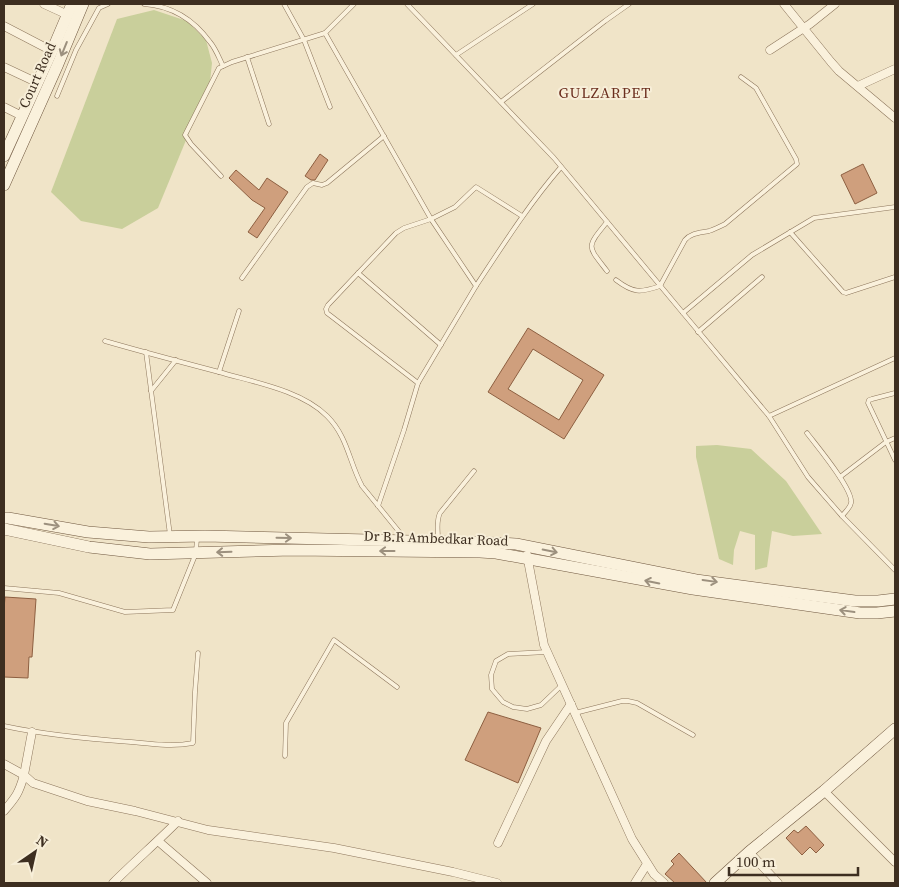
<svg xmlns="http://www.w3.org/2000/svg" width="899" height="887" font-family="'Source Serif 4',serif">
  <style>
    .green { fill: #c9cf9b }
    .building { fill: #cf9f7d; stroke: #8d5f41; fill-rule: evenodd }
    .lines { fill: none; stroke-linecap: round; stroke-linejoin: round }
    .lane-casing { stroke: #8d765c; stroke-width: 5 }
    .street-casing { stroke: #8d765c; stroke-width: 9 }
    .secondary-casing { stroke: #6f573f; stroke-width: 12 }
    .lane { stroke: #faf1dc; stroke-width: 4 }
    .street { stroke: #faf1dc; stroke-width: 8 }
    .secondary { stroke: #faf1dc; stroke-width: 11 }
    .oneway { stroke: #9c907e }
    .labels { text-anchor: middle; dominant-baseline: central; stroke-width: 4; stroke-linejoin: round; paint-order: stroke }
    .street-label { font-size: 14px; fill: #3d2e20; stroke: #f7eed8 }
    .neighbourhood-label { font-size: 15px; letter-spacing: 1px; fill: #6b2e1e; stroke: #f7eed8 }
  </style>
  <rect width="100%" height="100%" fill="#f0e4c8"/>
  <g class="green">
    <polygon points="154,10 187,21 206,40 212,63 210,82 158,208 122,229 81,221 51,192 117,19"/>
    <polygon points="717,445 751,449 786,481 822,534 793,536 772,531 767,567 755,570 755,535 740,531 734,550 733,565 719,559 696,457 696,446"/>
  </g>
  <g class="building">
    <polygon points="320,154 328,160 315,180 311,180 305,176"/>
    <polygon points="863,164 877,193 855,204 841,175"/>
    <polygon points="236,170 259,190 267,178 288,192 257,238 248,232 265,208 252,200 229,178"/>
    <path d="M528,328L604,375L564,439L488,392ZM533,349L583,380L559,420L508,389Z"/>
    <polygon points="5,597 36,599 32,657 29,657 28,678 4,677 4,609"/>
    <polygon points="488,712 541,728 518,783 465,760"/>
    <polygon points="806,826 824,845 816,853 810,847 802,855 786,838 794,830 798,833"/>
    <polygon points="679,853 707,883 675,883 665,874 674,864 671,861"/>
  </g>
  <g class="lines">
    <g class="lane-casing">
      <g id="lane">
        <path d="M144,4C172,6 194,20 210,42C216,49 219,58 223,66"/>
        <polyline points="284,4 304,40 330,107"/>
        <polyline points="354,4 325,33 431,219 476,286 418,383 404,430 378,506"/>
        <polyline points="407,4 554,158 683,313"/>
        <polyline points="456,55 533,4"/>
        <polyline points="247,57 269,124"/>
        <polyline points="57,96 76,50 99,8 108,4"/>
        <polyline points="501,102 605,21 629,4"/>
        <polyline points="221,176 191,144 185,135 219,68 232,62 325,33"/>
        <path d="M607,222C586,248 587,245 607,271"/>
        <polyline points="790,232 843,292 846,293 895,277"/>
        <polyline points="358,273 441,345"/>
        <polyline points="242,278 307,187 313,183 322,185 327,183 384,136"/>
        <path d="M616,280C633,293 640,293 660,286L685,240C691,233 700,233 709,231C715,229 719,227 725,224L797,164L796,159L756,88L741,77"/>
        <path d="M476,286C503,245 529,204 561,167"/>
        <polyline points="698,332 762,277"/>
        <path d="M105,341C143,352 181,362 219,372C253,382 301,390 327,416C348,437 349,462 362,486L405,539"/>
        <polyline points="146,352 170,535"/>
        <polyline points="895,358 769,416 808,477 842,516 895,570"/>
        <polyline points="219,372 239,311"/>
        <polyline points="418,383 331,316 327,313 326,309 328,305 396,233 404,228 431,219 455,207 476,187 522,216"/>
        <polyline points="151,391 176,360"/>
        <polyline points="895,393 872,399 869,400 868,403 895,460"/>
        <polyline points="769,416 683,313 752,255 814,218 895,207"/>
        <path d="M807,433C816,445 854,490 851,503C850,508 845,512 842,516"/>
        <polyline points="840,477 886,442 895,438"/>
        <path d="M438,539C438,529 436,521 440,513L474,471"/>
        <polyline points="4,588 59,593 125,612 173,610 196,553 197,537"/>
        <polyline points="547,652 508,654 496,661 491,675 492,689 503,702 513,707 527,709 541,705 562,685"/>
        <polyline points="575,713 622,701 628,701 637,703 693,735"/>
        <path d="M4,726C46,735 89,739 131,742C152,744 173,747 193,743L195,692L198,653"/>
        <polyline points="285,756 286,723 334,640 397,687"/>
      </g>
    </g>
    <g class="street-casing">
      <g id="street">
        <polyline points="44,4 68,15"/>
        <polyline points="784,4 831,62 839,71 895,118"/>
        <polyline points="4,26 52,51"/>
        <polyline points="770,50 810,24 835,4"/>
        <polyline points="4,67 38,83"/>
        <polyline points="858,86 895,69"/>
        <polyline points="4,107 22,116"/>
        <polyline points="527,555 544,645 632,839 654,874 664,883"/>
        <polyline points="32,732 24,775 33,783 87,801 135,811 208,830 334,848 453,872 497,883"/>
        <path d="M4,764L24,775C19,793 16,797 4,811"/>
        <polyline points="824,791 895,862"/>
        <polyline points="158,841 207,883"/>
        <polyline points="498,843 546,741 571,704"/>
        <polyline points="749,852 778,883"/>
        <path d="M113,883C134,862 157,842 178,821"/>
        <polyline points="635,883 647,864"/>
      </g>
    </g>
    <g class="secondary-casing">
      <g id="secondary">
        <polyline points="4,156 52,51 72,4"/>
        <polyline points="4,185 58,64 83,4"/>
        <polyline points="4,518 8,518 88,532 149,537 205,536 495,543 516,544 696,580 855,601 878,601 895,599"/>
        <polyline points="4,529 89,547 150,554 292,550 480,552 496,553 693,589 860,613 877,613 895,611"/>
        <polyline points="715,883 749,852 824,791 895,729"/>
      </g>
    </g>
    <use href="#lane" class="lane"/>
    <use href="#street" class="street"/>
    <use href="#secondary" class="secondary"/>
  </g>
  <defs><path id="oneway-shaft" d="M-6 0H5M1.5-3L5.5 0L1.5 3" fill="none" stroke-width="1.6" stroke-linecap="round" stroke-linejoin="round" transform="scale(1.25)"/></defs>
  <g class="oneway">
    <use href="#oneway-shaft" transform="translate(64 49) rotate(112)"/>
    <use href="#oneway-shaft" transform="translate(52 525) rotate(10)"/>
    <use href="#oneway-shaft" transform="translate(284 538) rotate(1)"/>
    <use href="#oneway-shaft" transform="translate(387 551) rotate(-180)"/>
    <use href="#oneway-shaft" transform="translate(550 551) rotate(11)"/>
    <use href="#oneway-shaft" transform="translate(224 552) rotate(178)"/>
    <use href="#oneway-shaft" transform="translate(710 581) rotate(8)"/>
    <use href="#oneway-shaft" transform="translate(652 582) rotate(-169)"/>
    <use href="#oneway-shaft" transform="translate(847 611) rotate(-172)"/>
  </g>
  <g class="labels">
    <g class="street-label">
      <text transform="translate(37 75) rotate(-66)">Court Road</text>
      <text transform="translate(436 538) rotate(2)">Dr B.R Ambedkar Road</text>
    </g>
    <g class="neighbourhood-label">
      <text x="605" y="92">GULZARPET</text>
    </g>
  </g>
  <rect width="899" height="887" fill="none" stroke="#3d2e20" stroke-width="10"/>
  <g transform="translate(35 852) rotate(34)" stroke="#f7eed8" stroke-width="4" paint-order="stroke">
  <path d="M0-4L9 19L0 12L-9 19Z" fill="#3d2e20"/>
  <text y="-8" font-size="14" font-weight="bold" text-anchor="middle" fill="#3d2e20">N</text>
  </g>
  <path d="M729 867v8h129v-8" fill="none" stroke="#3d2e20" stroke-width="2.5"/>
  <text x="736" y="867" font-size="15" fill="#3d2e20" stroke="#f7eed8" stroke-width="4" paint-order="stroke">100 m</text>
</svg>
